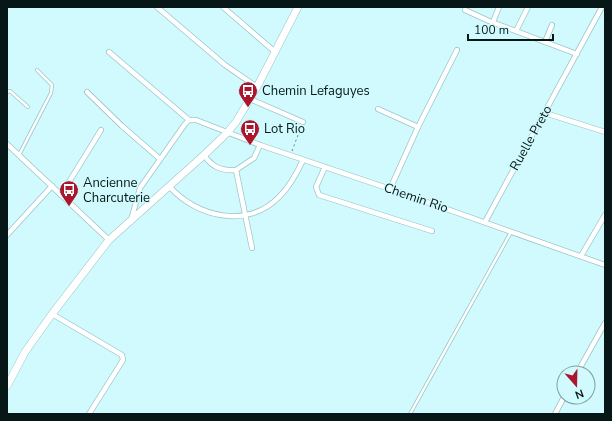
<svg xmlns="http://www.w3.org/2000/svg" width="612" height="421" font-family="'Nunito Sans',sans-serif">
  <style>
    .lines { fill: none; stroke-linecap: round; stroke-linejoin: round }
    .service-casing { stroke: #9cc5c8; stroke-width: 4 }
    .minor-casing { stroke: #9cc5c8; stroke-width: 6 }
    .secondary-casing { stroke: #9cc5c8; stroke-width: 8 }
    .path { stroke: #698688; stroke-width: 1; stroke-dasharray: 2 3; stroke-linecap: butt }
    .service { stroke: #fff; stroke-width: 2.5 }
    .minor { stroke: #fff; stroke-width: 4.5 }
    .secondary { stroke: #fff; stroke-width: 7 }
    .labels { text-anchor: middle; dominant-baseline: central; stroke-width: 3; stroke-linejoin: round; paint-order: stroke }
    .poi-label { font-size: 13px; fill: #071718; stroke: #d0fafd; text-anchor: start }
    .street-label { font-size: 13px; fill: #071718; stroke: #d0fafd }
  </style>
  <rect width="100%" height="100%" fill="#d0fafd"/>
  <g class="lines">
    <g class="service-casing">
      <g id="service">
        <polyline points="7,92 10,91 28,107"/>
        <polyline points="19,155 51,93 52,85 37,70"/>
        <polyline points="410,414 511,232"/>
      </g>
    </g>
    <g class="minor-casing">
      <g id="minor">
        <polyline points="157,7 225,65 257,87"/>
        <polyline points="223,7 275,52"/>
        <polyline points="465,10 489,21 577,54"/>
        <polyline points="493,22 499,7"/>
        <polyline points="516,31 528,7"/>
        <polyline points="545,42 552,25"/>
        <polyline points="109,52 189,120"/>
        <polyline points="87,92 122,126 160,159"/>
        <polyline points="250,99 303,122"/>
        <polyline points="378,109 418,127"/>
        <polyline points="545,113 605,132"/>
        <polyline points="7,144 109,240"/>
        <path d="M204,155C212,167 221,171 236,170L254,158L260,145"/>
        <polyline points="325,167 316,187 319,195 432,231"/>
        <polyline points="236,170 252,248"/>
        <path d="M169,186C196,217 248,230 280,196C291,185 297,173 303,160"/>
        <polyline points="390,189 418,127 457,50"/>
        <polyline points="61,195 101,130"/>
        <polyline points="131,220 140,188 185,124 189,120 196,120 260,145 390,189 605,265"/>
        <polyline points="485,222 602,7"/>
        <polyline points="7,235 52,186"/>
        <polyline points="581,256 605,215"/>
        <polyline points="52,314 122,355 123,360 89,414"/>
        <polyline points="577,373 605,323"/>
        <polyline points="555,414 564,397"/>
      </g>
    </g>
    <g class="secondary-casing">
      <polyline id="secondary" points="7,386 25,352 52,314 109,240 204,155 227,133 236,122 257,87 298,7"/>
    </g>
    <polyline class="path" points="292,151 301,127"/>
    <use href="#service" class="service"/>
    <use href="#minor" class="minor"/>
    <use href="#secondary" class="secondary"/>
  </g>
  <defs>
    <g id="bus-pin" transform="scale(1)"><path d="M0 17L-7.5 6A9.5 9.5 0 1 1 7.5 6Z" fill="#ab162c" stroke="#d0fafd"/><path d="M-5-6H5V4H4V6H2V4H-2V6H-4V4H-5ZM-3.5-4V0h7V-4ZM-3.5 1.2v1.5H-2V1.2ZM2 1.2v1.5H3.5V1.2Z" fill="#fff"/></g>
  </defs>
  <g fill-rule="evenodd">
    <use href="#bus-pin" x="248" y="91"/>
    <use href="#bus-pin" x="250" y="129"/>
    <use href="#bus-pin" x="69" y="190"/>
  </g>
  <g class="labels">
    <g class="poi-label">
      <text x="262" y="91">Chemin Lefaguyes</text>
      <text x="264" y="129">Lot Rio</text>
      <text x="83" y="183">Ancienne<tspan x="83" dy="15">Charcuterie</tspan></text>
    </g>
    <g class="street-label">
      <text transform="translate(531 138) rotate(-61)">Ruelle Preto</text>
      <text transform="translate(416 198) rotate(19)">Chemin Rio</text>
    </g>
  </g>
  <rect width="612" height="421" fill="none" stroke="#071718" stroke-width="16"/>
  <g transform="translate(576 385) rotate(160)"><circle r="19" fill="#d0fafd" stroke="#809fa1"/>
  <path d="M0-3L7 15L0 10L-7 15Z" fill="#ab162c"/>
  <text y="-6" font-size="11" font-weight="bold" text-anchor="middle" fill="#071718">N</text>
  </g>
  <path d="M468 34v6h85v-6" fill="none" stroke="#071718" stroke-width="2"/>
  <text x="474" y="34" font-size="12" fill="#071718" stroke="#d0fafd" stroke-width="3" paint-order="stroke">100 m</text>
</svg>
